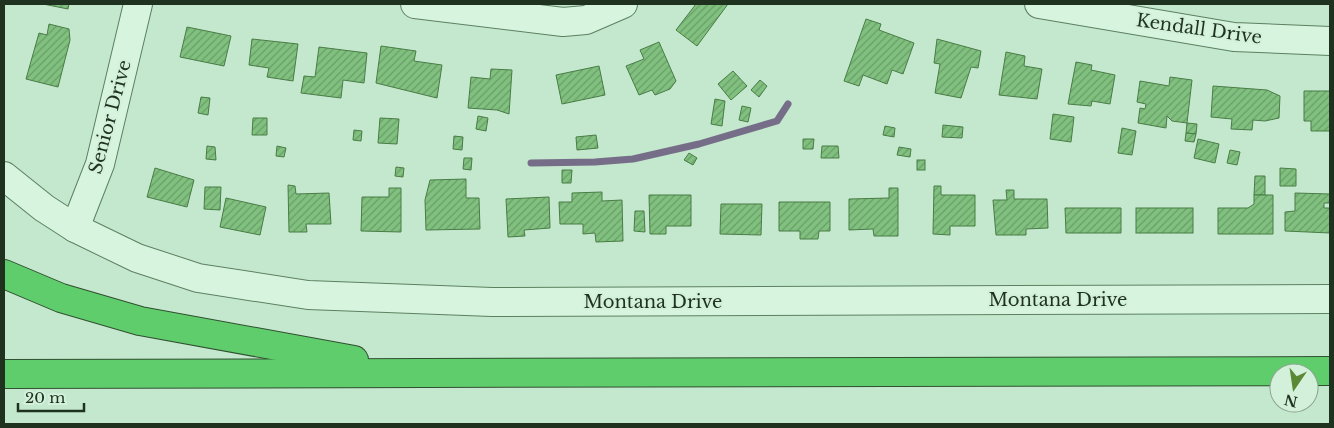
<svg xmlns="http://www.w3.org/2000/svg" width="1334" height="428" font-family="'Libre Baskerville',serif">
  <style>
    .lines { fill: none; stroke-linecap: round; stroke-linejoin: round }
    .stream { stroke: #766e88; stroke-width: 7 }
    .building { fill: url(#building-hatch); stroke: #497c46 }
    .minor-casing { stroke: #5d8060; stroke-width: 30 }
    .highway-casing { stroke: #314f31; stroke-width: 30 }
    .minor { stroke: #d6f4de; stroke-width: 28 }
    .highway { stroke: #5fcd6b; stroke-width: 28 }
    .labels { text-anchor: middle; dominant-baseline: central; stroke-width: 4; stroke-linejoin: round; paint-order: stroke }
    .street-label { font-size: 18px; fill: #1f3220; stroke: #d3f0db }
  </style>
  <defs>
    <pattern id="building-hatch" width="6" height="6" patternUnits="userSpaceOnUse" patternTransform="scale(1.25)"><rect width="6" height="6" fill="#81c17f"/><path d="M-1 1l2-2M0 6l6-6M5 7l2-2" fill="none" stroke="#699d68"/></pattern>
  </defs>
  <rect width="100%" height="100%" fill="#c4e8cd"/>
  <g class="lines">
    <polyline class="stream" points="531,163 595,162 633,159 699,144 777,121 788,104"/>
  </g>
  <g class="building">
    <polygon points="43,4 69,4 68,9"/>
    <polygon points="696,4 728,4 697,46 676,30"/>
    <polygon points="866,19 881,24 879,30 914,43 903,74 892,70 887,84 863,75 859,86 844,81"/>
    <polygon points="49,24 69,29 70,40 58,87 26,79 39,33 47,35"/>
    <polygon points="187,27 231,36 224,66 180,57"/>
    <polygon points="252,39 298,44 293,81 267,77 269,68 249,65"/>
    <polygon points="937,39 981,51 978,68 971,67 961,98 935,93 940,64 934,63"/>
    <polygon points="659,42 676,81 670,89 655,95 652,90 639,95 626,66 644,59 640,50"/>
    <polygon points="381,46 416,51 414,61 442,65 437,98 376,83"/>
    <polygon points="319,47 367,53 364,83 343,80 341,98 301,93 304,76 315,77"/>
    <polygon points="1006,52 1025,56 1024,66 1042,69 1037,99 999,95"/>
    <polygon points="1076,62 1092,65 1091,70 1115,75 1110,104 1092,101 1091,106 1068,104"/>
    <polygon points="599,66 605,95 562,104 556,75"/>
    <polygon points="491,69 512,70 509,114 497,110 468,108 471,77 490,79"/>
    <polygon points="733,71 747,86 731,100 718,84"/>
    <polygon points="1170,77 1192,80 1187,123 1172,121 1167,116 1166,128 1138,123 1140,108 1145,109 1146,104 1137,102 1140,81 1169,86"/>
    <polygon points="760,80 767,86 759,97 751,90"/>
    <polygon points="1213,86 1267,90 1280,96 1279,118 1265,121 1253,120 1252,130 1231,129 1232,119 1211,117"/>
    <polygon points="1304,91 1330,91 1330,131 1311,131 1311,121 1304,121"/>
    <polygon points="201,97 210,98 208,115 198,113"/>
    <polygon points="715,99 725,101 722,126 711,124"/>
    <polygon points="742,106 751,108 748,122 739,120"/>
    <polygon points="1053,114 1074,117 1071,142 1050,139"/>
    <polygon points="478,116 488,118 486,131 476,129"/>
    <polygon points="253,118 267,118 267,135 252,135"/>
    <polygon points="380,118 399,119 397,144 378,143"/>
    <polygon points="1187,123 1197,124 1196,134 1186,133"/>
    <polygon points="943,125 963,127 962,138 942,137"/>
    <polygon points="885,126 895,128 894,137 883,135"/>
    <polygon points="1122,128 1136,131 1132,155 1118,153"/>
    <polygon points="354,130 362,131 361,141 353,140"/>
    <polygon points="1186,133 1196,134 1194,142 1185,141"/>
    <polygon points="596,135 598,148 577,150 576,137"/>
    <polygon points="454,136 463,137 462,150 453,149"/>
    <polygon points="803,139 814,139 813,149 803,149"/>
    <polygon points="1198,139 1219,144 1215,163 1194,158"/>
    <polygon points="207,146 215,147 216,160 206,159"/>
    <polygon points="277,146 286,148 284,157 276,156"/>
    <polygon points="822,146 838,146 839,158 821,158"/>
    <polygon points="899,147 911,149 910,157 897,155"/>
    <polygon points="1230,150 1240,152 1237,165 1227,163"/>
    <polygon points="689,153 697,158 693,165 684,160"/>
    <polygon points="464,158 472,158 471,170 463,169"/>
    <rect x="917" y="160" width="8" height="10"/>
    <polygon points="396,167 404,168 403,177 395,176"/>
    <polygon points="155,168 194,180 187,207 147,197"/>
    <polygon points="1280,168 1296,169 1296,186 1280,186"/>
    <polygon points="562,170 572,170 571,183 562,183"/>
    <polygon points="1255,176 1265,176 1265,195 1254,195"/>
    <polygon points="466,179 466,198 479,198 480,229 426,230 425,200 430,180"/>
    <polygon points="288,185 295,186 296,194 329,193 331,224 306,224 307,232 289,232"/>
    <polygon points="934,186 941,186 941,195 975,195 975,226 950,226 950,235 933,234"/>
    <polygon points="205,187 221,187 220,210 204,209"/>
    <polygon points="389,188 401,188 401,232 361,231 362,197 389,197"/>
    <polygon points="889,188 898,188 898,236 874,236 873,229 849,230 849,199 889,198"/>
    <polygon points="1006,190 1014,190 1014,199 1047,199 1048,228 1026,229 1026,235 996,235 993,200 1007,200"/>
    <polygon points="602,192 602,201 622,200 623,241 596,242 595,233 583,234 583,224 560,224 559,202 572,202 572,193"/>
    <polygon points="1295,193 1330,194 1330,203 1324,203 1324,208 1330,208 1330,233 1285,231 1285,212 1295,211"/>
    <polygon points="649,195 691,195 691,226 666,226 666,234 650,234"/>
    <polygon points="1254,195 1273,195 1273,234 1218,234 1218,208 1248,208 1254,204"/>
    <polygon points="549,197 550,228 524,230 525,236 508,237 506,199"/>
    <polygon points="226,198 266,207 260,235 220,227"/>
    <polygon points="779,202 830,202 830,231 819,231 818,239 800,239 800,231 779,231"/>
    <polygon points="721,204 762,204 761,235 720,234"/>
    <polygon points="1065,208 1121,208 1121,233 1066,233"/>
    <rect x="1136" y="208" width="57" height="25"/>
    <polygon points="635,211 644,211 645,232 634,231"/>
  </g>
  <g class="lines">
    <g class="minor-casing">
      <g id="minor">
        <polyline points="415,4 563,22 586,20 623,4"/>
        <polyline points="1039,4 1234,37 1330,41"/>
        <polyline points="4,176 44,208 75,228 137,258 198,278 308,295 492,302 1330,299"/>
        <polyline points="75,228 100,164 138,4"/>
      </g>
    </g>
    <g class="highway-casing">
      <g id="highway">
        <polyline points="4,274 61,298 140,321 354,360"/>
        <polyline points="4,374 1330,371"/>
      </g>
    </g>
    <use href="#minor" class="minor"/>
    <use href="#highway" class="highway"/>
  </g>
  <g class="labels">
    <g class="street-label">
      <text transform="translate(1199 29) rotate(8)">Kendall Drive</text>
      <text transform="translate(110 117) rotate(-75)">Senior Drive</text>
      <text x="1058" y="300">Montana Drive</text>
      <text x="653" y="302">Montana Drive</text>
    </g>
  </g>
  <rect width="1334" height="428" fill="none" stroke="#1f3220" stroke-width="10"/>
  <g transform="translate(1294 388) rotate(193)"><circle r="24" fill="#d3f0db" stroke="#8ba490"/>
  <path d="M0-4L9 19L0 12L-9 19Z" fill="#5b8835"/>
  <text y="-8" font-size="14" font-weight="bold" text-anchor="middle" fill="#1f3220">N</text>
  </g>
  <path d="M18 403v8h66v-8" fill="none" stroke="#1f3220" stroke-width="2.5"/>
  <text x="25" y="403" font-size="15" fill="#1f3220" stroke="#d3f0db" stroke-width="4" paint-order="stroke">20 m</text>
</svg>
